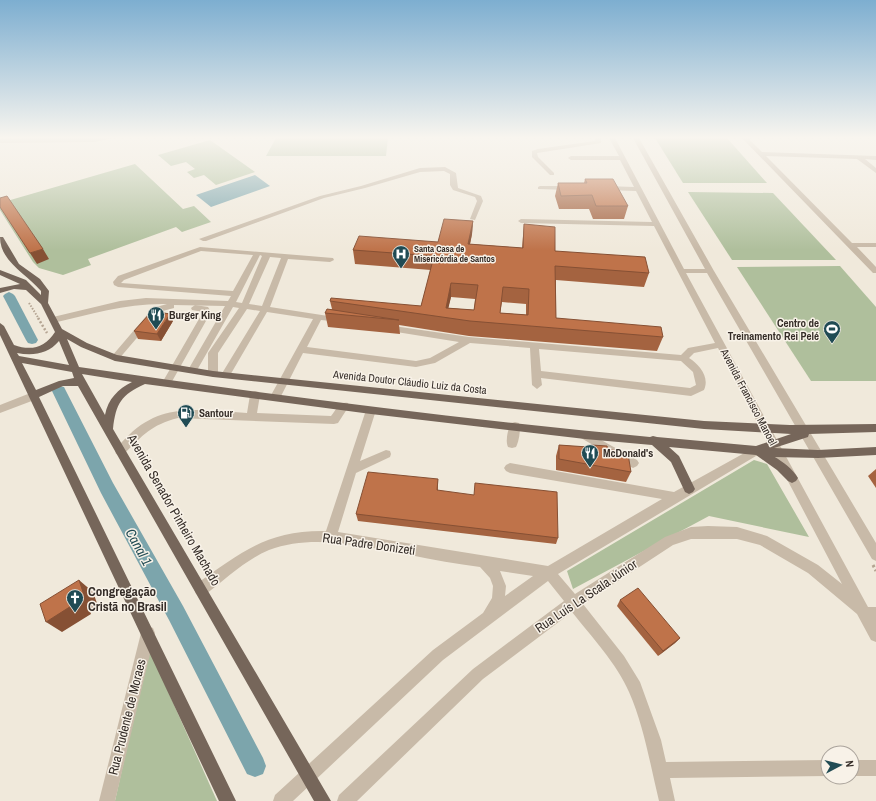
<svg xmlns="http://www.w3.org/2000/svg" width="876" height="801" font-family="'Archivo Narrow',sans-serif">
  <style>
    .green { fill: #afbf9c }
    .water { fill: #7ca5ac }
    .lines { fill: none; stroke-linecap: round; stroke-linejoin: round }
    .canal { fill: #7ca5ac; fill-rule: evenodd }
    .path-far2 { stroke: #b4a492; stroke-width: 2; stroke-dasharray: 1.5 1.5; stroke-linecap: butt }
    .path-far1 { stroke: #b4a492; stroke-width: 2.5; stroke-dasharray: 2 2; stroke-linecap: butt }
    .path { stroke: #b4a492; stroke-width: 3; stroke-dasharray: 2.5 2.5; stroke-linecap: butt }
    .minor { fill: #c8baa8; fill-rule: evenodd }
    .major { fill: #76665a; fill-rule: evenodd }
    .wall { fill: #a46340; fill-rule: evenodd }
    .shaded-wall { fill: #865034 }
    .building { fill: #bf734a; stroke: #865034; fill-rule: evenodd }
    .labels { text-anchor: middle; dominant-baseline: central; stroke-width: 3; stroke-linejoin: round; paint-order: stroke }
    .far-poi-label { font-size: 9px; font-weight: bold; fill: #352d28; stroke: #f8f2e8; text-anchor: start }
    .poi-label { font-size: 11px; font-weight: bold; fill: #352d28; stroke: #f8f2e8; text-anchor: start }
    .street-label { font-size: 11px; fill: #352d28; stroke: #f8f2e8 }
    .near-street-label { font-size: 13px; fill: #352d28; stroke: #f8f2e8 }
    .near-poi-label { font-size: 13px; font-weight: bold; fill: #352d28; stroke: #f8f2e8; text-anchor: start }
    .near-water-label { font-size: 14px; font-style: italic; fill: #204b54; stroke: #f8f2e8 }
  </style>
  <rect width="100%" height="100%" fill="#f0e9db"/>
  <g class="green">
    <polygon points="276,138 388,138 386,156 266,156"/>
    <polygon points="655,138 727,138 767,183 683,183"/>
    <polygon points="210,140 255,172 216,185 204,175 194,178 187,172 195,169 186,162 171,166 158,155"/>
    <polygon points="135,164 183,209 194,206 211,222 182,232 176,227 88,259 91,265 63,275 39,268 33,262 0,210 0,203"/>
    <polygon points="688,192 773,193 836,260 732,260"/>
    <polygon points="840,266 876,307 876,381 811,381 737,267"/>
    <polygon points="754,460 767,464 809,537 709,516 573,589 567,571"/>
    <polygon points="149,649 217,801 115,801"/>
  </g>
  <polygon class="water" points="255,175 270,186 211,207 196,195"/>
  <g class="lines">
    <g class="canal">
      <polygon points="9,292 13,294 15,296 38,340 36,343 32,344 28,343 26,340 3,296 5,294"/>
      <polygon points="59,386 64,387 66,391 113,483 183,606 263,758 266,766 263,774 255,777 247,774 169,620 101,493 52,391 54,387"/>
    </g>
    <polyline class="path-far2" points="29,303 39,319"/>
    <polyline class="path-far1" points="38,318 47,333"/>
    <polyline class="path" points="873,565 876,571"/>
    <g class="minor">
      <polygon points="112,138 95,142 0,143 0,139"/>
      <polygon points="595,138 601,138 601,143 537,153 538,157 554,173 554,175 550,175 532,157 532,151 538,149 595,141"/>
      <path d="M609,138H615L684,269H705L633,138H639L714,271L876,543V561L872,559L707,273H686L868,607H876V642L871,640L857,614L808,573L760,545L737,539H691L673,545L583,604L624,656L640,682L661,740L666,762L828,760V776L670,778L675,801H659C650,764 644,726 629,692C617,664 591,636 572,612L483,679L357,801H337L339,795L473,669L564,601L548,581L443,660L293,801H273L275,795L433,650L483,613L492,598L493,586L490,578L480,567C457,564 433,560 410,555C365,547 314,533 269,550C245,560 226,579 206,594L201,596L196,594L194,589L196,584C242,552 267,530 326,531L367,407H375L376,410L360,461L386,450L390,451L391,454L390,457L356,473L338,532L548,566L662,499L510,473L506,471L504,468L506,465L510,463L674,492L757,446L761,447L762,450L761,453L558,574L575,594L665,537L691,527L708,526L737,527L767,536L818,565L842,584L718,348L694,353L689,358C699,364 710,377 704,390L691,396L541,378L542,385L537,389L532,385L530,348L470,343L435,363L416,367L303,353L279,400H271L270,397L313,319L267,312L229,377L226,378L221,375L260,311L247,309L218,353V374L213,377L208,374V353L239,308L233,307L196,372L193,373L188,370L225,306L174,305V308L159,312L118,360L115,361L110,358L112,356L153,308L167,304C128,303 91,314 53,323L49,320L53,317L120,301L146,298L228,301L231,296L118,287L114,285L113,282L118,276L200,247L333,258L334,260L330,262L288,259L270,307L341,318L342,320L341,322L321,320L307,347L416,361L430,358L459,342L384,330L383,328L384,326L387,325L469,337L681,355L688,348L715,343L654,226L521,223L518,221L521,219L652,222L636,191L605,190L602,188L605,186L634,187L620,160H571L568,158L571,156H619ZM201,251L253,255L233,291L121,283L124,280ZM260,255L262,256L242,303L236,302ZM270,257L281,258L262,306L249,304ZM539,349L681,361L693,372L696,385L690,388L541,371ZM500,571L533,576L505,596L506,586Z"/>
      <polygon points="742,138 748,138 762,152 876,156 876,160 865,159 876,168 876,173 857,159 766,156 852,243 876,243 876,247 857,247 876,267 876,273 873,273"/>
      <polygon points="445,167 456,173 458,188 481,196 483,201 475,220 470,219 477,201 475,197 453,190 450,185 450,174 444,171 420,172 365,188 324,198 206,241 203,241 199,239 320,196 361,186 420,168"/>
      <polygon points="540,186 569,186 572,188 569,190 538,189 538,187"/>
      <polygon points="195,305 208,307 211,312 170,385 164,385 162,383 203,312 192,310 191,308"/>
      <path d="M255,391L259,392L260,395L257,413L331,416C336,410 339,401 348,403L349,406L338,423L334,424L178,418C151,425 143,435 124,454L120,455L116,454L115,451C118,445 124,440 129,435C164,401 203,411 247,413L250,395L251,392Z"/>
      <polygon points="33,392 37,393 38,396 37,399 0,413 0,405"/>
      <path d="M515,422L519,423C521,429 519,441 516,447L512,448L508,447C505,441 508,429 511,423Z"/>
      <polygon points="585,431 637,460 639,463 637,466 633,468 629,466 581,438 580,435 581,432"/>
      <polygon points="148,626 153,628 155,633 115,801 99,801 141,633 143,628"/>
      <rect x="852" y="760" width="24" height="16"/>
    </g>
    <path class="major" d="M0,237H3L19,264L40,279L49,291L48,303L62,329L87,343L117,355L213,371L704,421L790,425L876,424V432L809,434L808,437L774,448L818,450L876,447V455L818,458L775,457C783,462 793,469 798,478L796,481L792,483L788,481L777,470L756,455L669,447L679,456L695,489L693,492L689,494L685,492L671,462L652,445L585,439L371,414L145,384C121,395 116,403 113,429L331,801H314L78,386H63L39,397L236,801H219L0,335V323L4,326L14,345C31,351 45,348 55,332L41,304L26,290L14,289L0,293V288L20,284L0,275V270L26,280L41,295V291C27,274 0,262 0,237ZM67,339L81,347L115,361L213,377L704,429L791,434L756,446L657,437L653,436L650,437C459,419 269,395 79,367ZM59,341L69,365L19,356L17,353C33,356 48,354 59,341ZM22,363L72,372L74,378L59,381L36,390ZM82,374L132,382C118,389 108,399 105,415Z"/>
  </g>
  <g class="wall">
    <polygon points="585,179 628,206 624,219 593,219 589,209 559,209 555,196 558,183 584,183"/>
    <path d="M473,221L472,234L470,244L522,248L524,224L555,251L649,273L644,287L556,280V318L663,337L657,351L469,336L399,325L400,334L328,327L325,313L332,309L330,301L421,306L431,270L355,264L353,250L438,242ZM451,297L475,299L474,310L448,308ZM502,302L526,304V315L500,313Z"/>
    <polygon points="173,321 161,341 138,339 134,331"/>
    <polygon points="559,445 608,449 631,472 626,482 556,470 556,456"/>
    <polygon points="876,469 876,488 868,476"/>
    <polygon points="438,479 438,491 558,538 556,544 358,521 356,514"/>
    <polygon points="620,600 680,638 675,643 658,656 617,606"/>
  </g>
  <g class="shaded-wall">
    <polygon points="473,221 472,234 467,258 468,244"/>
    <polygon points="43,249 49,259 37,264 30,253"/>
    <polygon points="451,283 451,297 446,318 446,308"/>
    <polygon points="170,314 173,321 161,341 157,334"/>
    <polygon points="79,580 93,592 98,606 90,611 91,614 62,632 46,622 75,601"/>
    <polygon points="680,638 675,643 658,656 663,651"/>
  </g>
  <g class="building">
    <polygon points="585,179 613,179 628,206 596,206 592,195 561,196 558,183 587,183"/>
    <polygon points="7,196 43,249 30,253 0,207 0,198"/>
    <path d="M444,219L473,221L468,244L523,248L524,224L555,227V251L645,257L649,273L555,266L556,318L661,327L663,337L470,321L330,301L331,298L421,306L434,256L353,250L359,236L438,242ZM451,283L478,285L474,310L446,308ZM503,287L529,289L528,315L500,313Z"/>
    <polygon points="327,309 399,320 325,313"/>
    <polygon points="152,311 170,314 157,334 134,331"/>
    <polygon points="559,445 588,447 591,445 607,446 608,449 622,451 628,454 631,472 559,459"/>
    <polygon points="368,472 438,479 437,490 474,495 475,483 557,492 558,538 356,514"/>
    <polygon points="79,580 84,595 75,601 76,603 46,622 40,604"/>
    <polygon points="638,588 680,638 663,651 620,600"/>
  </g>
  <linearGradient id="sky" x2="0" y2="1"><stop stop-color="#7daed0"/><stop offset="0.55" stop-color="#f8f5ef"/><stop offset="1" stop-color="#f8f5ef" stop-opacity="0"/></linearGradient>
  <rect width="876" height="250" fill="url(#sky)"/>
  <defs>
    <g id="hospital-pin" transform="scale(0.9)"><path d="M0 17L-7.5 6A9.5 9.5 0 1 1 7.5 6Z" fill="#204b54" stroke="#f8f2e8"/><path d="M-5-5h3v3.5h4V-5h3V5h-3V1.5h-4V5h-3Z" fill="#fff"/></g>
    <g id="restaurant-pin" transform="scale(0.9)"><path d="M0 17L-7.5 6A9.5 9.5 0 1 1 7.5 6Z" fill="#204b54" stroke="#f8f2e8"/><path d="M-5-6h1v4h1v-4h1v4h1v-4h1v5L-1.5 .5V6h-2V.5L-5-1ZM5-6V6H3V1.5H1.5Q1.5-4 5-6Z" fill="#fff"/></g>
    <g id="stadium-pin" transform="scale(0.9)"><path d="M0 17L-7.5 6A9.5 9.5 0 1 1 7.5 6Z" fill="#204b54" stroke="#f8f2e8"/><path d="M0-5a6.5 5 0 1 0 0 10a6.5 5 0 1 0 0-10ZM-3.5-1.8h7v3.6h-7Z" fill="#fff"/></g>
    <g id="fuel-pin" transform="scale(0.9)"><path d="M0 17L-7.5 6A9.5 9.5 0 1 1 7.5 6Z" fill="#204b54" stroke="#f8f2e8"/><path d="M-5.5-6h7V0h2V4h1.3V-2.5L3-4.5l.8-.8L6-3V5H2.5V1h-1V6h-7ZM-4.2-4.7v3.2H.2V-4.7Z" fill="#fff"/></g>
    <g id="church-pin" transform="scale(0.9)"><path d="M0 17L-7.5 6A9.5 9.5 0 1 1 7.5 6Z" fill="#204b54" stroke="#f8f2e8"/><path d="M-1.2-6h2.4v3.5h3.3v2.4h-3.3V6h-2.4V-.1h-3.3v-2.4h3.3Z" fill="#fff"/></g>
  </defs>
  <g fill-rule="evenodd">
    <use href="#hospital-pin" x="401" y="254"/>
    <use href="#restaurant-pin" x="156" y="315"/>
    <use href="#stadium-pin" x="832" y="329"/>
    <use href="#fuel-pin" x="186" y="413"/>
    <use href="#restaurant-pin" x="590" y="453"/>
    <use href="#church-pin" x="75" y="598"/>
  </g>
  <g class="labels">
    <g class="far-poi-label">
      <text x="414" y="249">Santa Casa de<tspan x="414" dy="10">Misericórdia de Santos</tspan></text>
    </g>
    <g class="poi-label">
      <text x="169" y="315">Burger King</text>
      <text x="819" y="323" text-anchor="end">Centro de<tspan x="819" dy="13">Treinamento Rei Pelé</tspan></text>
      <text x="199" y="413">Santour</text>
      <text x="603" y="453">McDonald's</text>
    </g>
    <g class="street-label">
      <text transform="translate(410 382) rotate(6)">Avenida Doutor Cláudio Luiz da Costa</text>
      <text transform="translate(749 397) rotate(62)">Avenida Francisco Manoel</text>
    </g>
    <g class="near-street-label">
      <text transform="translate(174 510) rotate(60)">Avenida Senador Pinheiro Machado</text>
      <text transform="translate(369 544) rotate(8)">Rua Padre Donizeti</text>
      <text transform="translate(586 596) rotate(-34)">Rua Luís La Scala Júnior</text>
      <text transform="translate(127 717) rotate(-76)">Rua Prudente de Moraes</text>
    </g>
    <g class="near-poi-label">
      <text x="88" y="591">Congregação<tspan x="88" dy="15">Cristã no Brasil</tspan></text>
    </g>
    <g class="near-water-label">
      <text transform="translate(139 547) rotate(61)">Canal 1</text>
    </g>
  </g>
  <g transform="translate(840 765) rotate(83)"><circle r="19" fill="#f8f2e8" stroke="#aaa39b"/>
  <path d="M0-3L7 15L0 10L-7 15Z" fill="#204b54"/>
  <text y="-6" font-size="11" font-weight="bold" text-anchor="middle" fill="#352d28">N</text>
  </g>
</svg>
